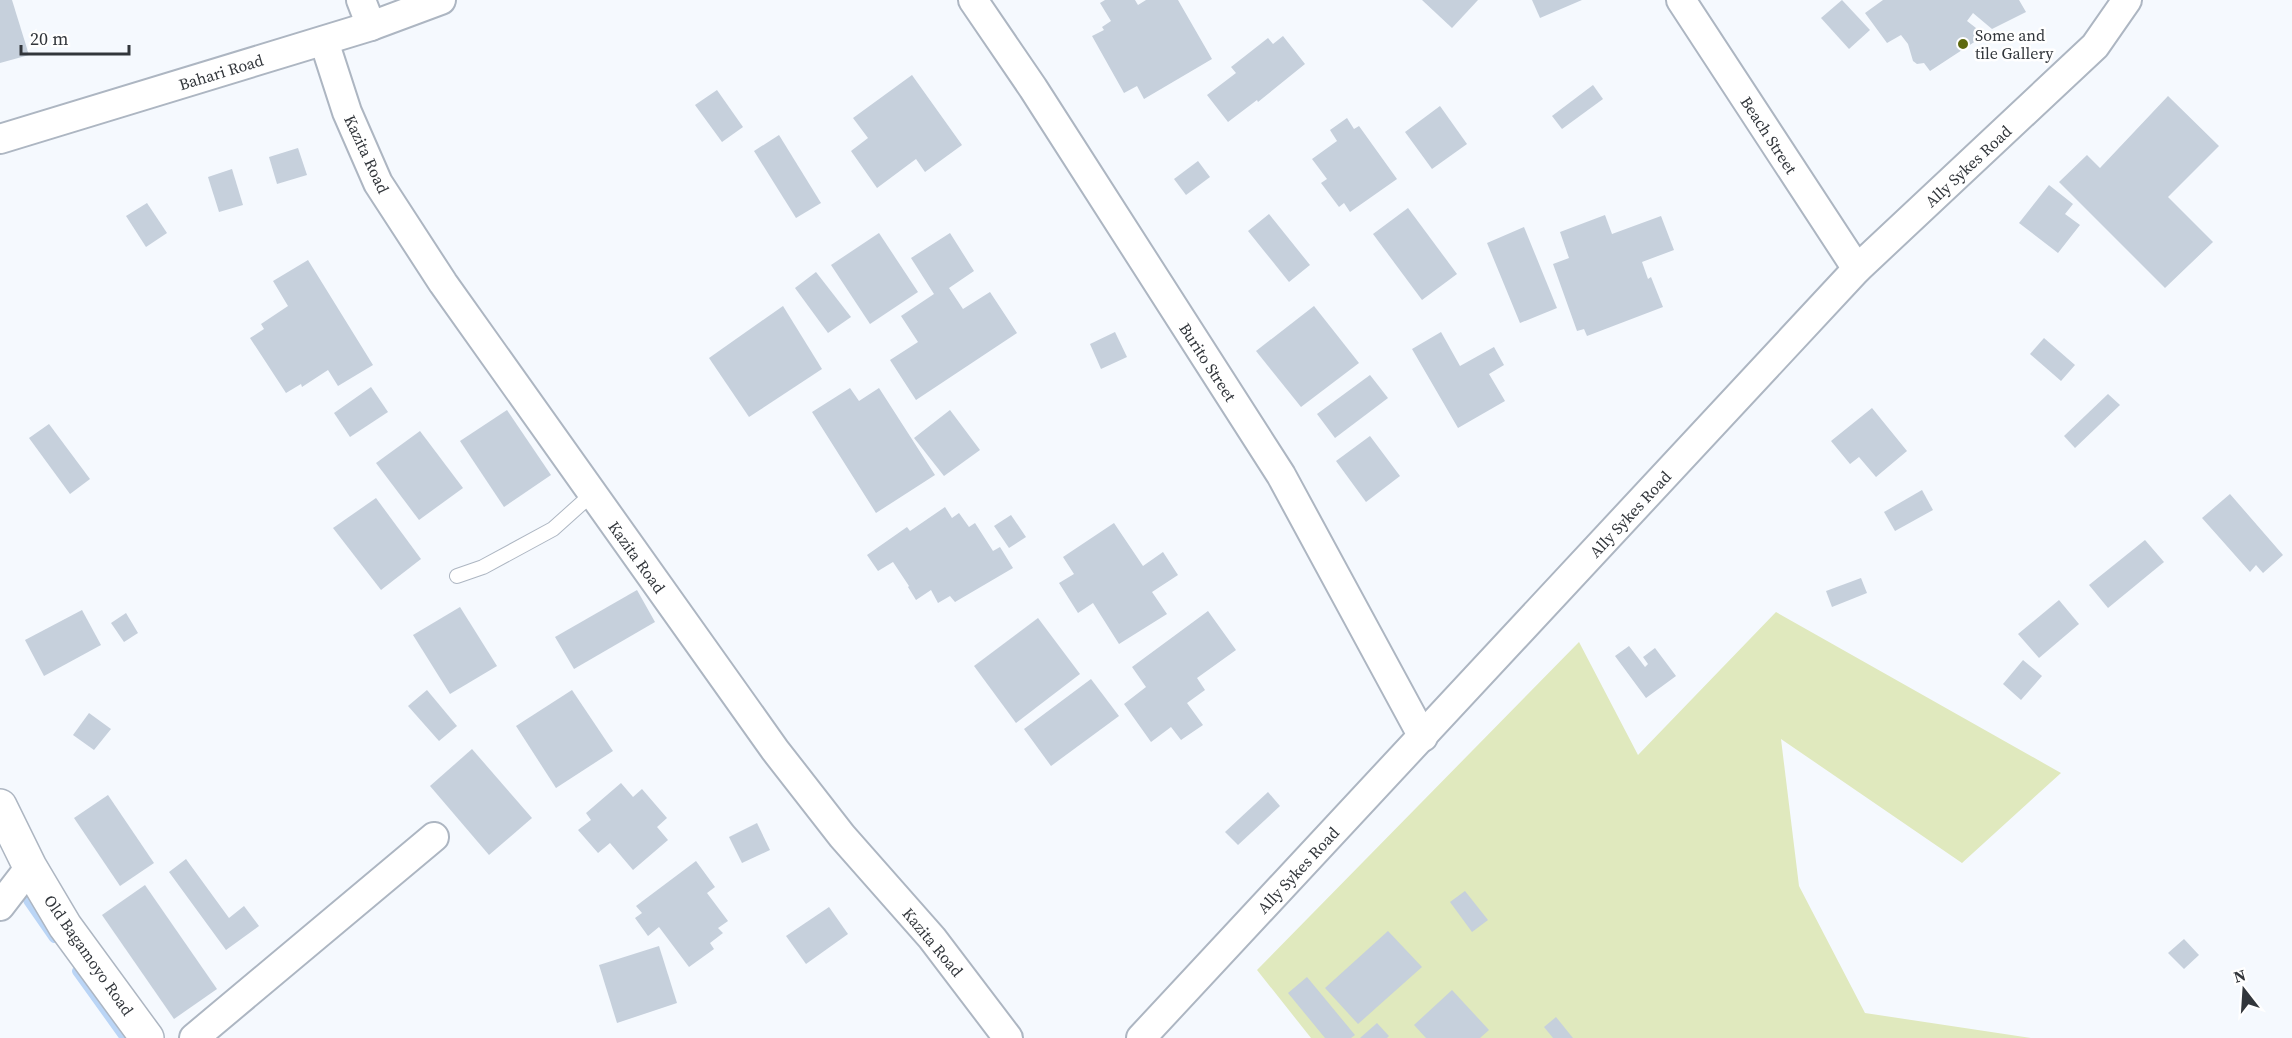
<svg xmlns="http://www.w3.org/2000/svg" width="2292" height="1038" font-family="'Source Serif 4',serif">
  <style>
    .green { fill: #e0e9be }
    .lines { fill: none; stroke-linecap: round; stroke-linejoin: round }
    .stream { stroke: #bad5f6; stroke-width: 10 }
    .building { fill: #c6d0dc }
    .lane-casing { stroke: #adb6c2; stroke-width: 16 }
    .street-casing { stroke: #adb6c2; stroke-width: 32 }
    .primary-casing { stroke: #adb6c2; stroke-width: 36 }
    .lane { stroke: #fff; stroke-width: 14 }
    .street { stroke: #fff; stroke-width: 28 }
    .primary { stroke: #fff; stroke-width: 33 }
    .poi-dot { fill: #5e690f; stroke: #fff; stroke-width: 2 }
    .labels { text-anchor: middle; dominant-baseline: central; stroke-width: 5; stroke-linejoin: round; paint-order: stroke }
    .poi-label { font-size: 16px; fill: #32363b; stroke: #fff; text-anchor: start }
    .street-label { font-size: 16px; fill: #32363b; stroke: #fff }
  </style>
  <rect width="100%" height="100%" fill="#f5f9fe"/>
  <polygon class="green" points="1776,612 2061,773 1962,863 1781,739 1799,886 1865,1013 2031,1038 1311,1038 1257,970 1579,642 1638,755"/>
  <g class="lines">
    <g class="stream">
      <polyline points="20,883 29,902 54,938"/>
      <polyline points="77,971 125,1038"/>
    </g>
  </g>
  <g class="building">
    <polygon points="0,0 12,0 29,55 0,63"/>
    <polygon points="1105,0 1135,0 1138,5 1146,0 1178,0 1212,59 1144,99 1137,86 1124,93 1092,36 1104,30 1102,27 1111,21 1100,3"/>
    <polygon points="1422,0 1478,0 1452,28"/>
    <polygon points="1532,0 1582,0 1540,18"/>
    <polygon points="1842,0 1870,30 1849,49 1821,18"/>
    <polygon points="1883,0 2019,0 2026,12 1992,29 1973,13 1967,21 1985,35 1930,71 1924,63 1917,64 1913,61 1908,44 1901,35 1887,43 1865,13"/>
    <polygon points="1283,36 1305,64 1258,102 1257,100 1228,122 1207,95 1236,73 1231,67 1268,38 1273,44"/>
    <polygon points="912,75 962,145 925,172 916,159 877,188 851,151 868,138 853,118"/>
    <polygon points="1593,85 1603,99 1562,129 1552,116"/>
    <polygon points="717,90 743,127 722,142 695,105"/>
    <polygon points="2168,96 2219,146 2168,197 2213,242 2165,288 2059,182 2087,155 2100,168"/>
    <polygon points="1440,106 1467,144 1432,169 1405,132"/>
    <polygon points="1347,118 1354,129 1359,126 1397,179 1350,212 1344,203 1339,207 1321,183 1327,179 1312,159 1337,141 1330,130"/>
    <polygon points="779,135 821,203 796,218 754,151"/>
    <polygon points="298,148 307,175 277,184 269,157"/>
    <polygon points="1198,161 1210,177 1186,195 1174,179"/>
    <polygon points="232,169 243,205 219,212 208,177"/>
    <polygon points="2049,185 2073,204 2065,214 2080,225 2058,253 2019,223"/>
    <polygon points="147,203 167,233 146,247 126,216"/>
    <polygon points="1408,208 1457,274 1422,300 1373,234"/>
    <polygon points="1269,214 1310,265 1289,282 1248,231"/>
    <polygon points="1605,215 1612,234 1661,216 1674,250 1642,262 1648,279 1651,277 1663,307 1587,336 1584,329 1577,331 1553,264 1569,258 1560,232"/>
    <polygon points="1524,227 1557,308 1520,323 1487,243"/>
    <polygon points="879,233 918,292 870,324 831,265"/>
    <polygon points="950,233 974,271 949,288 963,309 990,292 1017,333 916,400 890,360 918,342 901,316 934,294 911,258"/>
    <polygon points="308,260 373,365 338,386 328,370 302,387 301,384 286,393 250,338 264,329 261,324 288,306 273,281"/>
    <polygon points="816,272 851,317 828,333 795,288"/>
    <polygon points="783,306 822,369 749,417 709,358"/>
    <polygon points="1314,306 1359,363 1301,407 1256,351"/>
    <polygon points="1115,332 1127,357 1101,369 1090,344"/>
    <polygon points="1441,332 1460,366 1494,347 1504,365 1489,374 1505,401 1458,428 1412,349"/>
    <polygon points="2044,338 2075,365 2061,381 2030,354"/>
    <polygon points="1370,375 1388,398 1335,438 1317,414"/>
    <polygon points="371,387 388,412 350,437 334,413"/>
    <polygon points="850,388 859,401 879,388 935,475 876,513 812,412"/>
    <polygon points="2108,394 2120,405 2075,448 2064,436"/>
    <polygon points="1872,408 1907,451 1876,477 1859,457 1850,464 1831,441"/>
    <polygon points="507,410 551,475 504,507 460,441"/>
    <polygon points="950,410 980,450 944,476 914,438"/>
    <polygon points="49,424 90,479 70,494 29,438"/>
    <polygon points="420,431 463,488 419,520 376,463"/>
    <polygon points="1370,436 1400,476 1366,502 1336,461"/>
    <polygon points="1922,490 1933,510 1895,531 1884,512"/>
    <polygon points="2230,494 2283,555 2263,573 2256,565 2250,572 2202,518"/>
    <polygon points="376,498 421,559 381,590 333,528"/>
    <polygon points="945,507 952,518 959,513 969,527 975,523 993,551 1000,547 1013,568 955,602 950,596 938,603 931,590 916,600 908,587 909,586 893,562 878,571 867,555 907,527 910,531"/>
    <polygon points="1011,515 1026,537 1009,548 994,526"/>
    <polygon points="1114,523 1143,566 1163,552 1178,575 1152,592 1167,614 1119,644 1093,603 1078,613 1059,583 1074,574 1063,557"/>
    <polygon points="2145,540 2164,562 2108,608 2089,585"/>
    <polygon points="1861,578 1867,593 1832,607 1826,591"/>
    <polygon points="637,590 655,622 574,669 555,637"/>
    <polygon points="2059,600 2079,624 2039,658 2018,634"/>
    <polygon points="460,607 497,666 450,694 413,635"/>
    <polygon points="82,610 101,645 44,676 25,640"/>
    <polygon points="1208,611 1236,650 1197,678 1205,690 1187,703 1203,725 1181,740 1171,727 1151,742 1124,704 1146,687 1132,667"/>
    <polygon points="126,613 138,633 124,642 111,623"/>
    <polygon points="1038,618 1080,674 1016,723 974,666"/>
    <polygon points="1629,646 1645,667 1648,664 1643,657 1655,648 1676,676 1646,698 1615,656"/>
    <polygon points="2023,660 2042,676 2021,700 2003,684"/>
    <polygon points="1091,679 1119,716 1051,766 1024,729"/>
    <polygon points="427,690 457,726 439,741 408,706"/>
    <polygon points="572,690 613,751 556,788 516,726"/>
    <polygon points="89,713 111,729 94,750 73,735"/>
    <polygon points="472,749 532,818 489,855 430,786"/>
    <polygon points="621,783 633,797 642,789 667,818 657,827 668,840 633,870 610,843 598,853 578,830 591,820 586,813"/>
    <polygon points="1268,792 1280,806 1238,845 1225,832"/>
    <polygon points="108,795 154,863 120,886 74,818"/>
    <polygon points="757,823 770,850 742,863 729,837"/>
    <polygon points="186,859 229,918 244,906 259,926 226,950 169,872"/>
    <polygon points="696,861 715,887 707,893 728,921 718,928 723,933 710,943 714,949 689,967 659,927 648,936 635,918 642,913 636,906"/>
    <polygon points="145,885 217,989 174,1019 102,915"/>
    <polygon points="1465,891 1488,920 1472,932 1450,902"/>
    <polygon points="829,907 848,934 806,964 786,936"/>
    <polygon points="1388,931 1422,967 1358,1024 1325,988"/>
    <polygon points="2184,939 2199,955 2184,969 2168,953"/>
    <polygon points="659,946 677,1003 617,1023 599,965"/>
    <polygon points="1307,977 1355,1035 1351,1038 1325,1038 1288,993"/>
    <polygon points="1452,990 1489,1030 1480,1038 1426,1038 1414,1025"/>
    <polygon points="1556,1017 1573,1038 1553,1038 1544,1027"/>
    <polygon points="1377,1023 1389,1036 1387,1038 1360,1038"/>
  </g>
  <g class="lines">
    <g class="lane-casing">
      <polyline id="lane" points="457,576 483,567 553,529 592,494"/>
    </g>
    <g class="street-casing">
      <g id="street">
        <polyline points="361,0 371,26"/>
        <polyline points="973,0 1033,88 1281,475 1423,737"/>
        <polyline points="1681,0 1857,269"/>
        <polyline points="324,41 347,112 378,183 443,283 775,750 842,836 932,938 1008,1038"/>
        <polyline points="0,139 371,26 441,0"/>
        <polyline points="0,906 30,867"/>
        <polyline points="194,1038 434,837"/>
        <polyline points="1141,1038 1857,269 2095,46 2127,0"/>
      </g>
    </g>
    <g class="primary-casing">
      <polyline id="primary" points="0,806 30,867 65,926 147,1038"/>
    </g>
    <use href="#lane" class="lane"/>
    <use href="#street" class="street"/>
    <use href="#primary" class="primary"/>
  </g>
  <circle class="poi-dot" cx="1963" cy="44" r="6"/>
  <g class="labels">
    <g class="poi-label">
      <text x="1975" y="35">Some and<tspan x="1975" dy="18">tile Gallery</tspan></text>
    </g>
    <g class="street-label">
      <text transform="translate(221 72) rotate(-17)">Bahari Road</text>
      <text transform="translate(1769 135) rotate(57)">Beach Street</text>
      <text transform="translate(367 154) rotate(65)">Kazita Road</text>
      <text transform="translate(1968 166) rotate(-43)">Ally Sykes Road</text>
      <text transform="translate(1208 362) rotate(57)">Burito Street</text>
      <text transform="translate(1630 514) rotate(-47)">Ally Sykes Road</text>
      <text transform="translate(637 557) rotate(54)">Kazita Road</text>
      <text transform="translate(1298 870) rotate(-47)">Ally Sykes Road</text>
      <text transform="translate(933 942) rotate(50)">Kazita Road</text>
      <text transform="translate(89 955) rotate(55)">Old Bagamoyo Road</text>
    </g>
  </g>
  <g transform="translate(2244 990) rotate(343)" stroke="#ffffff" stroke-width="4.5" paint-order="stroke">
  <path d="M0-4.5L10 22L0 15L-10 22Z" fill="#32363b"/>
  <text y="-9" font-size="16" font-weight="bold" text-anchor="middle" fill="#32363b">N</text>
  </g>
  <path d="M21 45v9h108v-9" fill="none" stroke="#32363b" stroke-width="3"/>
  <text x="30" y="45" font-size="18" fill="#32363b" stroke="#ffffff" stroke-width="4.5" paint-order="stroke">20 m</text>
</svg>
